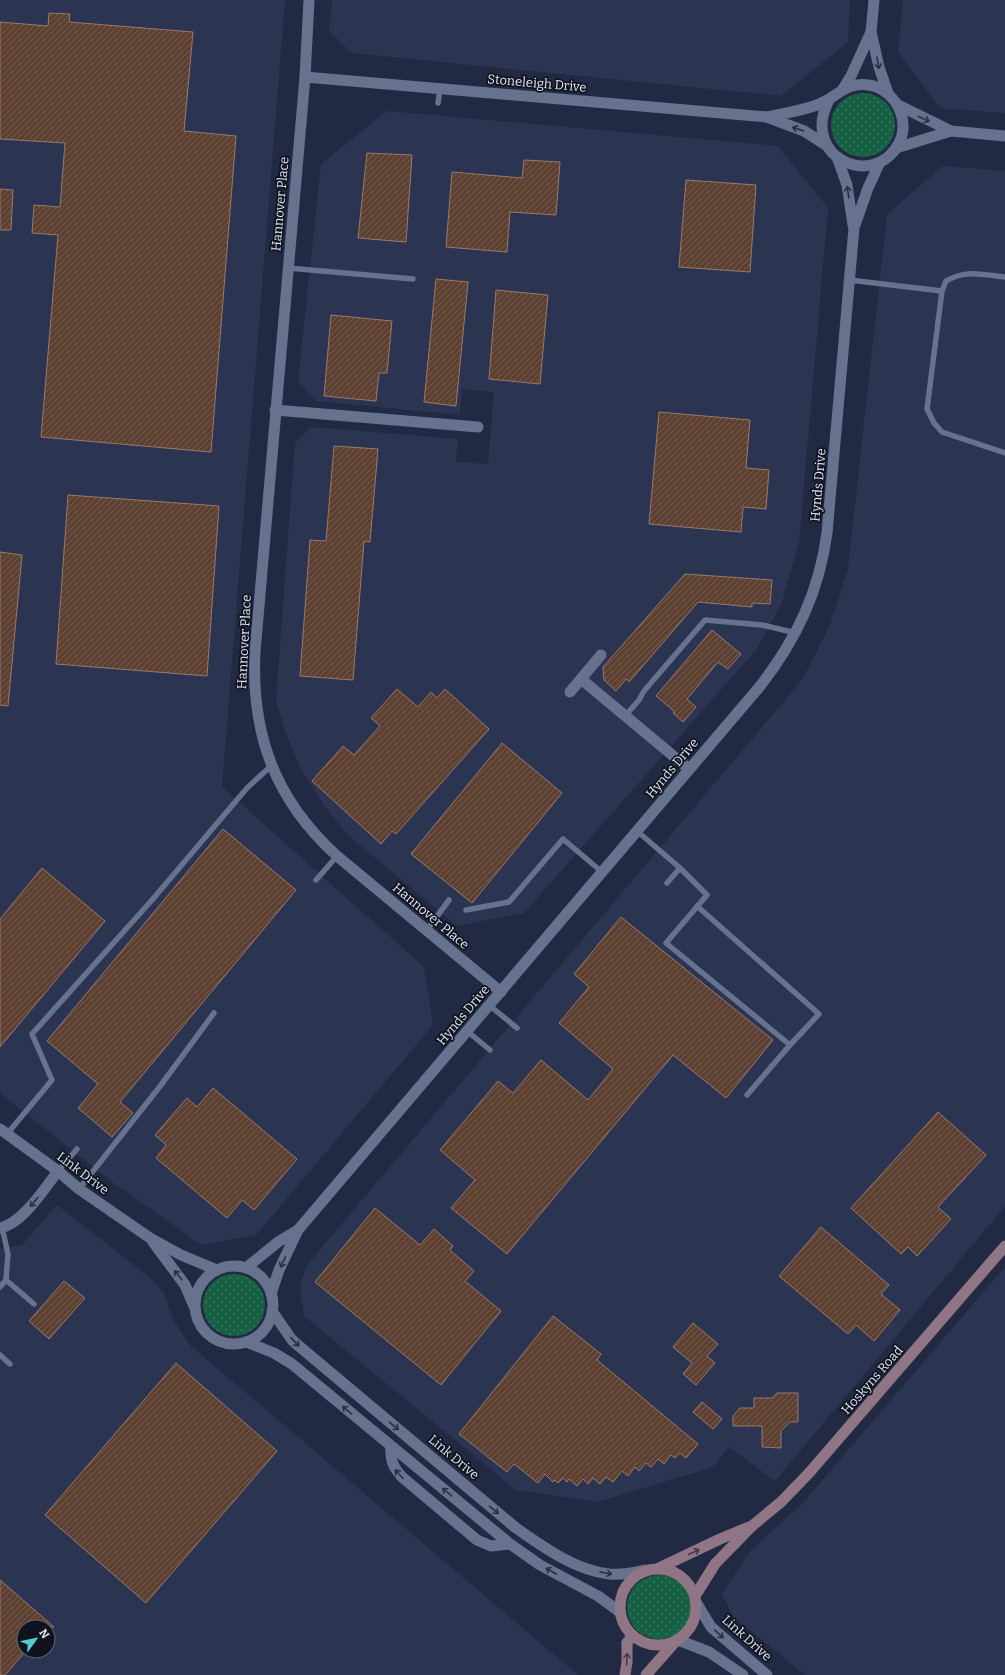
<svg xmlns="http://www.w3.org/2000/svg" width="1005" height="1675" font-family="Bitter,serif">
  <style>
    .built { fill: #2b3552; fill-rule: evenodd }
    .garden { fill: url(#garden-dots) }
    .building { fill: url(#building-hatch); stroke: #9a796b }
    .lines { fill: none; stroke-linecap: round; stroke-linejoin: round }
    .service { stroke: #67728f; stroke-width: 5.5 }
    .minor { stroke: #67728f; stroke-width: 11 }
    .tertiary { stroke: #67728f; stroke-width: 11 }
    .secondary { stroke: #907585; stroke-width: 11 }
    .oneway { stroke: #2a3040 }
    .oneway2 { stroke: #433a47 }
    .labels { text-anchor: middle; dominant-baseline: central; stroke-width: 3.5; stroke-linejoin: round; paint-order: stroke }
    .street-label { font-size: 13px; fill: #dfe6f6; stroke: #10131e }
  </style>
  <defs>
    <pattern id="garden-dots" width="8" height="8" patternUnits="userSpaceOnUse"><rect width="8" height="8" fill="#166044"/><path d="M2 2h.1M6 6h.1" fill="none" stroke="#377760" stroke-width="1.8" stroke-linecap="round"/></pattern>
    <pattern id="building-hatch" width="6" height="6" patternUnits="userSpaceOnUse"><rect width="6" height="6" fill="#5e4033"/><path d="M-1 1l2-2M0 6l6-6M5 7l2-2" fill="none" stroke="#755c51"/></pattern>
  </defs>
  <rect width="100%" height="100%" fill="#222a43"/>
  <g class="built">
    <polygon points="0,0 285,0 222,787 424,967 433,1025 256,1235 202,1245 112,1182 0,1093"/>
    <polygon points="332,0 850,0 848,42 781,96 352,53 329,31"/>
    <polygon points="903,0 1005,0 1005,113 940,108 898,52"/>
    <polygon points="387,111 778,146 828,208 799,543 782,602 756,650 524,913 457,926 350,837 325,807 300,767 288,739 276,700 295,442 312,427 458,439 456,462 488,464 494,392 462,389 460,415 316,401 298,381 321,164"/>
    <polygon points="943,166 1005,171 1005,1206 775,1481 729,1447 713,1467 597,1502 516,1490 304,1316 300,1285 307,1265 802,680 830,625 848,569 887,214"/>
    <path d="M57,1205L148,1276L164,1293L173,1320L191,1346L578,1675H0V1249L22,1245ZM24,1627H48V1651H24Z"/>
    <polygon points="1005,1267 1005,1675 805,1675 734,1617 722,1594 751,1550 802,1504"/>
  </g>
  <g class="garden">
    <circle cx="863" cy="125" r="32"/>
    <circle cx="234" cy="1305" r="31"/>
    <circle cx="659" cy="1607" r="32"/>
  </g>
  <g class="building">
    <polygon points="49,13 70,14 69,22 193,32 184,131 236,136 211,452 41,437 58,235 32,233 34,205 60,207 65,143 0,139 0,22 48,26"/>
    <polygon points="367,153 412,155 406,242 358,238"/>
    <polygon points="524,160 560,162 556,215 510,212 507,252 446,247 452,172 522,178"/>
    <polygon points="686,180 756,185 750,272 679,267"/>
    <polygon points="0,189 13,190 11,230 0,230"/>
    <polygon points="436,279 468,282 456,406 424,402"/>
    <polygon points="496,290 548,295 540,384 489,379"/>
    <polygon points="331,315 392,321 387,373 379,373 376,401 324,396"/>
    <polygon points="659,412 750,420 746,468 769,470 766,509 743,507 741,532 649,524"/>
    <polygon points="334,446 378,449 370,542 364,541 353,680 300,676 310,540 326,541"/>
    <polygon points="68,495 219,506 207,676 56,664"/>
    <polygon points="0,552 22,555 8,706 0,705"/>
    <polygon points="685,574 772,580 770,604 752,603 752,607 698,602 629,682 626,679 616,691 604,680 603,667"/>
    <polygon points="712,630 741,654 728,669 718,662 687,699 696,707 683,722 673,713 675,712 656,696"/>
    <polygon points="397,689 418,707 431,692 437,698 445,689 489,729 396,834 392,831 381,844 312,781 343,746 354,755 380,726 371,718"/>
    <polygon points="502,743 562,793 472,903 411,854"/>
    <polygon points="223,829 296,890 120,1102 133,1113 112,1137 78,1108 98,1084 47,1041"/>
    <polygon points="42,868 105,921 0,1047 0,919"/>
    <polygon points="621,917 773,1040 726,1098 673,1055 507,1254 451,1208 475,1180 440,1150 498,1081 513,1093 541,1060 588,1100 613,1069 559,1023 589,987 574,974"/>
    <polygon points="213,1088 297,1159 254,1210 242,1200 227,1218 156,1158 166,1145 155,1135 187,1098 197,1107"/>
    <polygon points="938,1112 986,1155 938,1207 951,1219 917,1256 908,1247 901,1254 851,1208"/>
    <polygon points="375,1208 420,1245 434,1229 453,1246 450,1250 474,1271 465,1281 501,1311 441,1385 315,1282"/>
    <polygon points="821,1227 889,1285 881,1294 900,1310 874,1341 856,1325 848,1334 779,1276"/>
    <polygon points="64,1281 85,1298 49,1339 29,1321"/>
    <polygon points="553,1316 601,1354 597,1360 698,1444 686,1458 680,1453 675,1458 671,1455 664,1464 658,1459 651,1467 646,1463 639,1471 635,1467 628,1476 622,1471 613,1482 606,1477 600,1484 593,1478 588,1484 583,1479 577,1486 569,1479 567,1482 563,1478 558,1483 555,1480 553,1482 545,1474 538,1483 514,1464 507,1472 459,1434"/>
    <polygon points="693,1323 718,1344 707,1356 715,1363 696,1385 683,1374 692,1363 673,1347"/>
    <polygon points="176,1363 277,1451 146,1603 45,1515"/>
    <polygon points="777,1393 798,1393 798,1422 790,1422 781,1431 781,1448 762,1447 762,1426 733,1426 733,1416 740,1408 754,1408 754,1398 772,1398"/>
    <polygon points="702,1402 722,1419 713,1429 693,1412"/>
    <polygon points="0,1580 54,1627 24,1627 24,1653 5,1675 0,1675"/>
  </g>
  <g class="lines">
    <g class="service">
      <polyline points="438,103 440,89"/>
      <polyline points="288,268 413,279"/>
      <path d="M1005,277C981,275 968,269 946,281L942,291L927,409L934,423L942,432L1005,453"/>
      <polyline points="849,280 942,291"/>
      <polyline points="625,716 639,700 644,691 705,620 762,625 796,633"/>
      <polyline points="637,831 680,868 707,895 666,943 790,1045 747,1095"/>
      <polyline points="316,880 337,856"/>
      <polyline points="667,883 680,868"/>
      <polyline points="697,906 819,1014 790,1045"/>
      <polyline points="466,910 509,902 563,839 602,872"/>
      <polyline points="427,930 449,900"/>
      <polyline points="489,1005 517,1028"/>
      <polyline points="467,1031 490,1050"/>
      <polyline points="7,1134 52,1080 32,1034 152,900 247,788 271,766"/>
      <polyline points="58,1171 77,1149"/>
      <polyline points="79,1189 161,1085 214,1013"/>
      <polyline points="2,1227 8,1254 6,1280 34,1304"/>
      <polyline points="0,1287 6,1280"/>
      <polyline points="0,1355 10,1364"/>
    </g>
    <g class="minor">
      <path d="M309,0L305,77L255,652C251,734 275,800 337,856L501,992"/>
      <polyline points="871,32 879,67 888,93"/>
      <polyline points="305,77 767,117 804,131 826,145"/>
      <polyline points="843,89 851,76 871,32 874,0"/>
      <polyline points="898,105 951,131 1005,136"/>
      <path d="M767,117C784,113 801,111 817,105C837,98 845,81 869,85C883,87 895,98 900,111C904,121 904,133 899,143C874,191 799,157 829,100"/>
      <polyline points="896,148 951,131"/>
      <polyline points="837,157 847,185 853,225"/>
      <polyline points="275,410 478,427"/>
      <polyline points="581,679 689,769"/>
      <polyline points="570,692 601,655"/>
      <polyline points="0,1129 58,1171 79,1189 150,1238 181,1255 217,1270"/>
      <path d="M0,1228C22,1224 45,1188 58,1171"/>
      <polyline points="153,1242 185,1285 194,1306"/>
      <circle cx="234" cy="1305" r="39"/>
      <polyline points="246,1268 278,1242 298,1230"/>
      <path d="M271,1294L279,1270L298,1230L761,685C797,638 819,592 827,533L854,228L868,188L880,162"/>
      <path d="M272,1311L292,1340L300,1347L516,1528C543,1547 575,1570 609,1574C621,1575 633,1573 645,1570"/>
      <polyline points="246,1342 274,1353 292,1364 510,1544 540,1565 598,1596 620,1612"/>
      <path d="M391,1447C390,1460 393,1467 402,1477L477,1540L491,1546L510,1544"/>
      <polyline points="696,1602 711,1627 767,1675"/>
      <polyline points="678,1640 709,1652 743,1675"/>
    </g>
    <polyline class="tertiary" points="627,1643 632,1635"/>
    <g class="secondary">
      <polyline points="659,1568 720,1539 749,1527"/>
      <circle cx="658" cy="1607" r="38"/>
      <polyline points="695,1596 715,1564 752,1526 781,1502 809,1473 1005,1246"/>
      <polyline points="625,1675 627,1662 627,1643"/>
      <polyline points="646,1675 675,1642"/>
    </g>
  </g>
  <defs><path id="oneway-shaft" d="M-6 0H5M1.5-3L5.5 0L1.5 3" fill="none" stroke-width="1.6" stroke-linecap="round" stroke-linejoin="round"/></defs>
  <g class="oneway">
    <use href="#oneway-shaft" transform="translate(878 63) rotate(79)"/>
    <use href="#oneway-shaft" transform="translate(924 119) rotate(25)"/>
    <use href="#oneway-shaft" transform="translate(798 129) rotate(-161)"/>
    <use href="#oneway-shaft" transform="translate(848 192) rotate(-98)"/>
    <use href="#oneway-shaft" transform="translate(34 1202) rotate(130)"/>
    <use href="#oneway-shaft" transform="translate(283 1262) rotate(116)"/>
    <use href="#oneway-shaft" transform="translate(178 1275) rotate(-128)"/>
    <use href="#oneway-shaft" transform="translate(295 1342) rotate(47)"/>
    <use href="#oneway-shaft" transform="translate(347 1410) rotate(-140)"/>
    <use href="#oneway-shaft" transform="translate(394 1426) rotate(40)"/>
    <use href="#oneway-shaft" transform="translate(399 1474) rotate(-132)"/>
    <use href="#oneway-shaft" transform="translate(447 1492) rotate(-141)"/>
    <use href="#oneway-shaft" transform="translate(494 1510) rotate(40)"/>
    <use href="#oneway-shaft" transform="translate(551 1571) rotate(-150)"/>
    <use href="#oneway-shaft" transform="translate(606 1573) rotate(10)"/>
    <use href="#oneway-shaft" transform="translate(719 1634) rotate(44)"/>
  </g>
  <g class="oneway2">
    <use href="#oneway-shaft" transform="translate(694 1552) rotate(-25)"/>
    <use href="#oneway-shaft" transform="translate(627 1659) rotate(-87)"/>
  </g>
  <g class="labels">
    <g class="street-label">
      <text transform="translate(537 83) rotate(5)">Stoneleigh Drive</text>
      <text transform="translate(280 204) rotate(-85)">Hannover Place</text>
      <text transform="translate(818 485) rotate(-85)">Hynds Drive</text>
      <text transform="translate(244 642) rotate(-87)">Hannover Place</text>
      <text transform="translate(672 768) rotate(-50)">Hynds Drive</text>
      <text transform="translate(431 916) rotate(40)">Hannover Place</text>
      <text transform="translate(463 1015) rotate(-50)">Hynds Drive</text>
      <text transform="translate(83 1173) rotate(37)">Link Drive</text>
      <text transform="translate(872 1380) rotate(-49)">Hoskyns Road</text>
      <text transform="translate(454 1457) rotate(40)">Link Drive</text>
      <text transform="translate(747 1638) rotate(42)">Link Drive</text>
    </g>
  </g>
  <g transform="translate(36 1639) rotate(57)"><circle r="19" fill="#10131e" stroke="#636774"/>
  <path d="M0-3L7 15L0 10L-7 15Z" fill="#53cdcb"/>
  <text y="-6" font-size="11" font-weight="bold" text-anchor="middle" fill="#dfe6f6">N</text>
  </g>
</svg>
